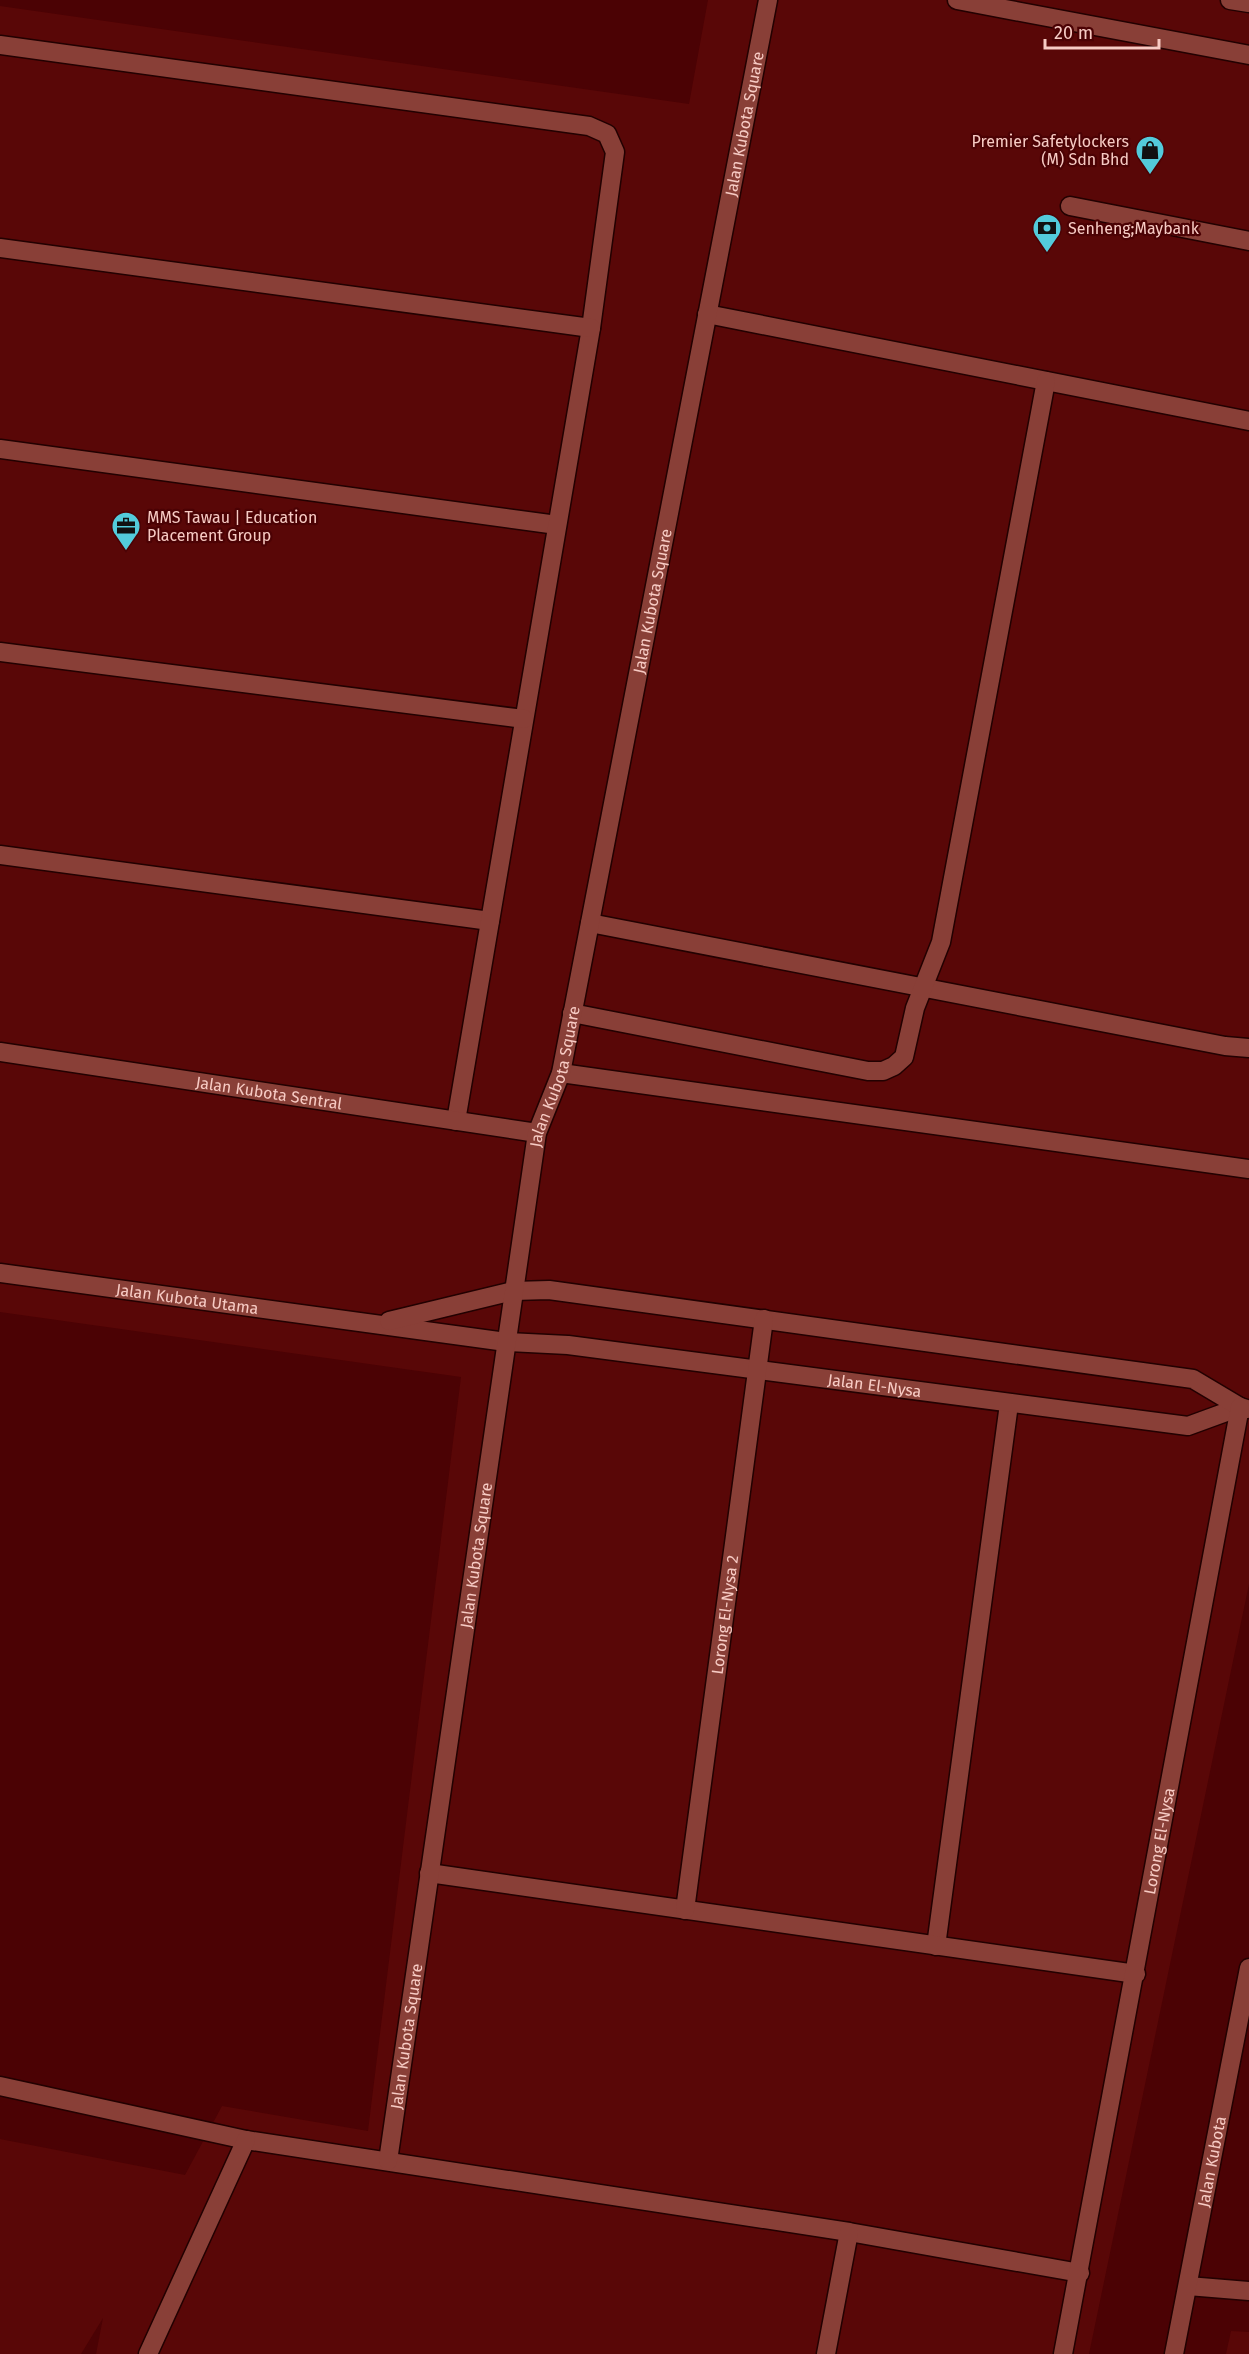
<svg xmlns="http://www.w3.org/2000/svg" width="1249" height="2354" font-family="'Fira Sans',sans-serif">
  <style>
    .built { fill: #590707 }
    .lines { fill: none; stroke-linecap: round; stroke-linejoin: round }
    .lane-casing { stroke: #220101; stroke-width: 21 }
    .street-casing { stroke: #220101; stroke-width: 21 }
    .secondary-casing { stroke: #220101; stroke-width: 21 }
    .lane { stroke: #893f37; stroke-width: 18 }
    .street { stroke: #893f37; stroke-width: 18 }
    .secondary { stroke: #893f37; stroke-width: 18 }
    .labels { text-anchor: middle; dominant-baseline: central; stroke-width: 4.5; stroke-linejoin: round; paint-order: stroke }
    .street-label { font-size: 16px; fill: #f7cbc4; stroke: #4b0204 }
    .poi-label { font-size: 16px; fill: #f7cbc4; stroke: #4b0204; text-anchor: start }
  </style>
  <rect width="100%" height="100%" fill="#4b0204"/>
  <g class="built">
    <polygon points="708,0 1249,0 1249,1584 1089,2354 96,2354 103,2318 81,2354 0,2354 0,2139 185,2175 222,2106 368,2131 461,1377 0,1312 0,6 689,104"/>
    <polygon points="1231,2331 1249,2332 1249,2354 1226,2354"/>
  </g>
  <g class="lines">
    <g class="lane-casing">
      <g id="lane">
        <polyline points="1070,206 1249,241"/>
        <polyline points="707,314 1249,421"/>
        <polyline points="0,449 557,525"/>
        <polyline points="0,855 490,921"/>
        <polyline points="590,923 1225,1046 1249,1048"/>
        <polyline points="572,1013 868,1071 883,1071 894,1066 904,1057 915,1008 941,942 1046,381"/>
        <polyline points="561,1073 1249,1169"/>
        <polyline points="936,1946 1009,1404"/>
      </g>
    </g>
    <g class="street-casing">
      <g id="street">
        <polyline points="957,0 1249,55"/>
        <polyline points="1230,0 1249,3"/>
        <polyline points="0,45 589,126 607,134 615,152 591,328 456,1121"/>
        <polyline points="0,248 591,328"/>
        <polyline points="0,652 524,719"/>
        <path id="s1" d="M0,1052L537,1133"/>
        <path id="s2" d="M0,1273L506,1342L568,1345L1188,1426L1240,1407"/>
        <polyline points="389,1321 513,1291 549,1290 1193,1379 1240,1407 1247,1409"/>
        <polyline points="429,1873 1136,1974"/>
        <path id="s3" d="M685,1910L764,1319"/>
        <polyline points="0,2086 246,2140 849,2232 1080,2273"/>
        <path id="s4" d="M388,2161L537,1133L561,1073L768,0"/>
        <polyline points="1188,2286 1249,2291"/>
        <polyline points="148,2354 246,2140"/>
        <polyline points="826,2354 849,2232"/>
        <path id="s5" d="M1063,2354L1240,1407"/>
      </g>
    </g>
    <g class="secondary-casing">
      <g id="secondary">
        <path id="s6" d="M1174,2354L1249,1968"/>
      </g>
    </g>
    <use href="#lane" class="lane"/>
    <use href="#street" class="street"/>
    <use href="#secondary" class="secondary"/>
  </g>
  <defs>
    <g id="shop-pin" transform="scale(1.5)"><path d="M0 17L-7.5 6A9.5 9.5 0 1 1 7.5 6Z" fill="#53cbdb" stroke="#4b0204"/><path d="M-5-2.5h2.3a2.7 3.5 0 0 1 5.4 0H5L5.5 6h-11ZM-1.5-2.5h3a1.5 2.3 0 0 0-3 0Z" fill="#111"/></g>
    <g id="bank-pin" transform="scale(1.5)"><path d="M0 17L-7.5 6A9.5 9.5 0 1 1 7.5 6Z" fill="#53cbdb" stroke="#4b0204"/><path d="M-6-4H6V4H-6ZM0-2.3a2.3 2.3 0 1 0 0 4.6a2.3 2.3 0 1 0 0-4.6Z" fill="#111"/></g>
    <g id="office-pin" transform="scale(1.5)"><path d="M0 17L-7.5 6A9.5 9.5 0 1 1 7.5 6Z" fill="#53cbdb" stroke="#4b0204"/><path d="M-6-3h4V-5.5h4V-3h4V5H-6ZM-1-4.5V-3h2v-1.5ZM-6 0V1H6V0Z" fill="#111"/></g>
  </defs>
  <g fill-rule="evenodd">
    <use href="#shop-pin" x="1150" y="150"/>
    <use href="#bank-pin" x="1047" y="228"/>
    <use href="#office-pin" x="126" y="526"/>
  </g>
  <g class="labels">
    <g class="street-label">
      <text stroke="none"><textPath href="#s4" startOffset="2070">Jalan Kubota Square</textPath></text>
      <text stroke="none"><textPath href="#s4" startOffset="1584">Jalan Kubota Square</textPath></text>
      <text stroke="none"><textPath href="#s4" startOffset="1098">Jalan Kubota Square</textPath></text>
      <text stroke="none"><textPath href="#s1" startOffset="272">Jalan Kubota Sentral</textPath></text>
      <text stroke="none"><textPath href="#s2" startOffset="189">Jalan Kubota Utama</textPath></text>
      <text stroke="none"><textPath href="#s2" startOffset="882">Jalan El-Nysa</textPath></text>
      <text stroke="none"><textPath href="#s4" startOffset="612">Jalan Kubota Square</textPath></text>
      <text stroke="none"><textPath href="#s3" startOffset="298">Lorong El-Nysa 2</textPath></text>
      <text stroke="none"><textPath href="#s5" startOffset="522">Lorong El-Nysa</textPath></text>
      <text stroke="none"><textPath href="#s4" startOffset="126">Jalan Kubota Square</textPath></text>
      <text stroke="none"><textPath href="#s6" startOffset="196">Jalan Kubota</textPath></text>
    </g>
    <g class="poi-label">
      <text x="1129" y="141" text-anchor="end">Premier Safetylockers<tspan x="1129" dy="18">(M) Sdn Bhd</tspan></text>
      <text x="1068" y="228">Senheng;Maybank</text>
      <text x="147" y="517">MMS Tawau | Education<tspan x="147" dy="18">Placement Group</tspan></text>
    </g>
  </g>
  <path d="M1045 39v9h114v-9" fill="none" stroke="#f7cbc4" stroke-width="3"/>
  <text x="1054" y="39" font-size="18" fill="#f7cbc4" stroke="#4b0204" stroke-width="4.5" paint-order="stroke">20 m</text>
</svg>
